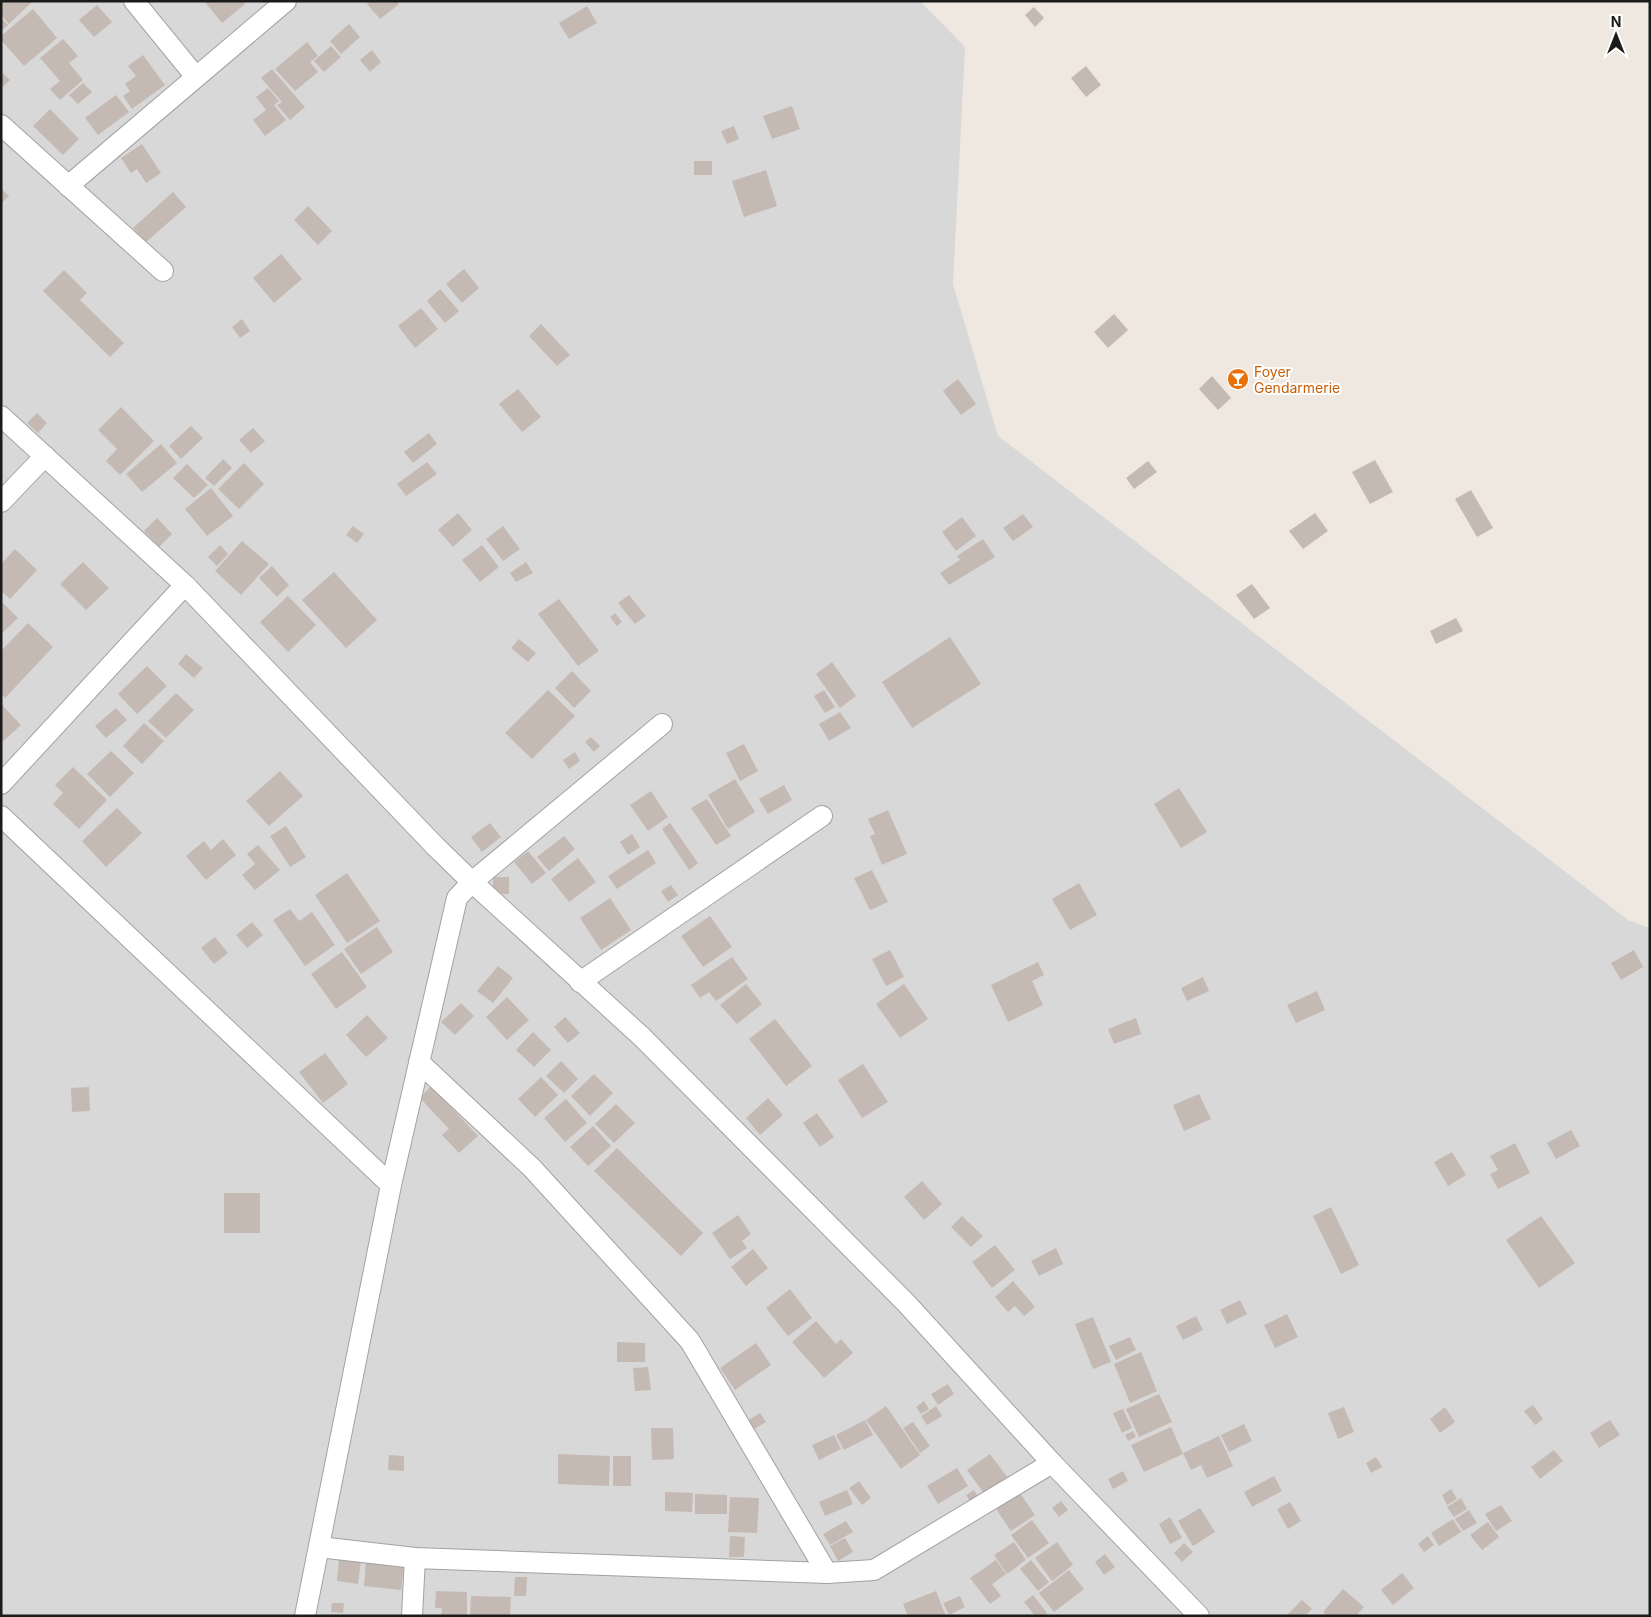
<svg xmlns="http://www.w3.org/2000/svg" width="1651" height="1617" font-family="Inter,sans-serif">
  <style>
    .residential { fill: #d9d8d8 }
    .building { fill: #c5b9b3 }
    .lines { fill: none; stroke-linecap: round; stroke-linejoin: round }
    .street-casing { stroke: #a2a2a2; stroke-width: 22 }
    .street { stroke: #fff; stroke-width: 20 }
    .labels { text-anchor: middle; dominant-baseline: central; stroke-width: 4; stroke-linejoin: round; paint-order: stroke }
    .food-label { font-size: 14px; fill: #c56008; stroke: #fff; text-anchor: start }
  </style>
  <rect width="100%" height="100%" fill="#eee8e0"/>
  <polygon class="residential" points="1,1 920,1 965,47 953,284 998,436 1628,920 1650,928 1650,1616 1,1616"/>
  <g class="building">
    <polygon points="1,1 33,1 9,24 1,15"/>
    <polygon points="204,1 243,1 245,4 222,23"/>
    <polygon points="370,1 396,1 399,4 380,19 367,4"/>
    <polygon points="97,5 112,22 94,37 79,20"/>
    <polygon points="587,6 597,23 569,39 559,23"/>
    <polygon points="1034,7 1044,18 1035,27 1025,15"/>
    <polygon points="33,9 57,38 24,66 1,40 1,36"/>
    <polygon points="1,18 8,25 1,31"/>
    <polygon points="349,24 360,37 341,54 330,41"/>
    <polygon points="63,39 78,56 69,63 83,80 60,100 50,89 60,81 40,58"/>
    <polygon points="307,42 318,56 310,62 318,72 295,91 275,69"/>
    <polygon points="331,46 341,57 324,72 314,61"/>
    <polygon points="372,50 381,62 370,72 360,60"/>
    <polygon points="143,55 165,85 132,109 123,96 130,91 125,84 136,76 128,66"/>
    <polygon points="1086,66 1101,85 1086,97 1071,78"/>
    <polygon points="272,69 305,107 290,120 277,105 282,102 261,78"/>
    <polygon points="1,72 10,80 1,88"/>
    <polygon points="83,83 92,92 78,104 69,95"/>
    <polygon points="268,88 279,101 274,105 286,120 265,136 253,120 266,110 256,97"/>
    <polygon points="116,95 129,112 98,135 85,118"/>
    <polygon points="792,106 800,129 772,139 763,116"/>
    <polygon points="50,109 79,139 63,155 33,126"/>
    <polygon points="734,126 739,139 727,144 721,131"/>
    <polygon points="142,144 161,173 146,183 137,169 131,173 121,158"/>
    <rect x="694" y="161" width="18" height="14"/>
    <polygon points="766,170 777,206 744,217 732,181"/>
    <polygon points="1,189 9,196 1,204"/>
    <polygon points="173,192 186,207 146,242 133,228"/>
    <polygon points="308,206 332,231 318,245 294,220"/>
    <polygon points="281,254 302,279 274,303 253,278"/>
    <polygon points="464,269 479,288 462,303 446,284"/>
    <polygon points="64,270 87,293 80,300 124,343 110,357 43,291"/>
    <polygon points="440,289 459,311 445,323 427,301"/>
    <polygon points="421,308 438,329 415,348 398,326"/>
    <polygon points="1114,314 1128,330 1108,348 1094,332"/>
    <polygon points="242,319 250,331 240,338 232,327"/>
    <polygon points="541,324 570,355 557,366 529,336"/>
    <polygon points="1212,376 1231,398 1218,410 1199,389"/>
    <polygon points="958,379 976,404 961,415 943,391"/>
    <polygon points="518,389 541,417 522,432 499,404"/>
    <polygon points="121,407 154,441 120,475 106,461 117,449 98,430"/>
    <polygon points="37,413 47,423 38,433 27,423"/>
    <polygon points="191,426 203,438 181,459 169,446"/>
    <polygon points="253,428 265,441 251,453 239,440"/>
    <polygon points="429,433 437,444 413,463 404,452"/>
    <polygon points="161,444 177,463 142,492 126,474"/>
    <polygon points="223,459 232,468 214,486 205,478"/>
    <polygon points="1375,460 1393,492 1370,504 1352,472"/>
    <polygon points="1148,461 1157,472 1134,489 1126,478"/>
    <polygon points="427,462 437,474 406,496 397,484"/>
    <polygon points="244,463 264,484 239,509 218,489"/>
    <polygon points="187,464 208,485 194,498 173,478"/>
    <polygon points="211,488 233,516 207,536 185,509"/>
    <polygon points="1471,490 1493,528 1477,537 1455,499"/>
    <polygon points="458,513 472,530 453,547 438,530"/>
    <polygon points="1315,513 1328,531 1303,549 1289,531"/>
    <polygon points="1023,514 1033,527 1013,541 1003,528"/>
    <polygon points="962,517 976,536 956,551 942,532"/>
    <polygon points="157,518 172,534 159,547 144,531"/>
    <polygon points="353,526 364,534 357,543 346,535"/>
    <polygon points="503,526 520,549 503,561 486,539"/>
    <polygon points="983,539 995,557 949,585 940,573 960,560 957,556"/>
    <polygon points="242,541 269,564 241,595 215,571"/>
    <polygon points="220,545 228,554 217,566 208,557"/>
    <polygon points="482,545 499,567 480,582 462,560"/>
    <polygon points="15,549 37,570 10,599 1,591 1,564"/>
    <polygon points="83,562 109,588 86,610 60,584"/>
    <polygon points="526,562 533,573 516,582 510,573"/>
    <polygon points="272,566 289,585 277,597 259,578"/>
    <polygon points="334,572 377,620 346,648 302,600"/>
    <polygon points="1252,584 1270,608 1254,619 1236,595"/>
    <polygon points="629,595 646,616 635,624 618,603"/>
    <polygon points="288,596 316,625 288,652 260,622"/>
    <polygon points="559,599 599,651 578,666 538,614"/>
    <polygon points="1,601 18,618 1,634"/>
    <polygon points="615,613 622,622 617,626 610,617"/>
    <polygon points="1456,618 1463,631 1436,644 1430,631"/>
    <polygon points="28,623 53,647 5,698 1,694 1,651"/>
    <polygon points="950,637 981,684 912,728 882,682"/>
    <polygon points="519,639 536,653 528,662 511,648"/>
    <polygon points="186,654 203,668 194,678 178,664"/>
    <polygon points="832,662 856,696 840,708 816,674"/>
    <polygon points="147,666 167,686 137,714 118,694"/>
    <polygon points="572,671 591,691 574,708 555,688"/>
    <polygon points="548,690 575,716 532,759 505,733"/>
    <polygon points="824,690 835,707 825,713 814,696"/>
    <polygon points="176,693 194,710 166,738 148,721"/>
    <polygon points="1,704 21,725 1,743"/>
    <polygon points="116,708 127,720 106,738 95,726"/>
    <polygon points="840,712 851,728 829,741 819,724"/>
    <polygon points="144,723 164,741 142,764 123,746"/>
    <polygon points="591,737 600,746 594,752 585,742"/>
    <polygon points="744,744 758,771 740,781 726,753"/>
    <polygon points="111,751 134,773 110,797 87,774"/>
    <polygon points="575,752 580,761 569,769 563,760"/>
    <polygon points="73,767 107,800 79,829 53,804 63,793 55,785"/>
    <polygon points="280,771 303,796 269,826 246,801"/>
    <polygon points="735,779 755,812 728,829 708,795"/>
    <polygon points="784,785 792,800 768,814 759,799"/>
    <polygon points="1179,788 1207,832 1181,848 1154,804"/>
    <polygon points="651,791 668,817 648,831 630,805"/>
    <polygon points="707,799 731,836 716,845 691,808"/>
    <polygon points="117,808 142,833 106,867 82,841"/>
    <polygon points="888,810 907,854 882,865 870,836 875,834 868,819"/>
    <polygon points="490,823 501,837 482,852 471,837"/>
    <polygon points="670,823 698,863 689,870 662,829"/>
    <polygon points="286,826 306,857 290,867 270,836"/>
    <polygon points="632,834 640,847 628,855 620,842"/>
    <polygon points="564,836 575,849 549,871 537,857"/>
    <polygon points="223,839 236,855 206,880 186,856 204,841 211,850"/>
    <polygon points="258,845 280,870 255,890 242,875 255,864 247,854"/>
    <polygon points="648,850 656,863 617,889 608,876"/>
    <polygon points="528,851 546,873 532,884 514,862"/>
    <polygon points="578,858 596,882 569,902 551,879"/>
    <polygon points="872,870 888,902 870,910 854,878"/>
    <polygon points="347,873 380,921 347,943 315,895"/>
    <rect x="493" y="877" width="16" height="17"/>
    <polygon points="1079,883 1097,915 1070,930 1052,899"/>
    <polygon points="671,885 678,895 668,902 661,891"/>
    <polygon points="610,898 631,930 601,950 580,918"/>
    <polygon points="290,909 299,921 312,912 335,945 305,966 273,920"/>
    <polygon points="710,916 732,947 703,967 681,936"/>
    <polygon points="252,922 263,935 247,948 236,935"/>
    <polygon points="377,927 393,952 361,974 344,949"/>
    <polygon points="215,937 228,953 214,964 201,948"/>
    <polygon points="890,950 904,977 886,986 872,959"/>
    <polygon points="1634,950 1643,967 1621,980 1611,963"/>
    <polygon points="342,952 367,987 336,1009 311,974"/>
    <polygon points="732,957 748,979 716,1001 709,992 700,998 691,985"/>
    <polygon points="1038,962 1044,975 1032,981 1043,1005 1008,1022 991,985"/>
    <polygon points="498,966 513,978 493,1003 477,991"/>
    <polygon points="1203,977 1209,991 1187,1001 1181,988"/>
    <polygon points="746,984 762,1004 737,1024 720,1005"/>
    <polygon points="904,984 928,1019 900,1038 876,1004"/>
    <polygon points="1317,991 1325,1010 1296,1023 1287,1005"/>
    <polygon points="507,997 529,1020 507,1040 486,1017"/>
    <polygon points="461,1003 474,1016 455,1035 441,1022"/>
    <polygon points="367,1015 388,1038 366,1057 346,1035"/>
    <polygon points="565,1017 580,1033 568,1043 554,1027"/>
    <polygon points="1136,1018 1141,1034 1114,1044 1108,1029"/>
    <polygon points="775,1019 812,1066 786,1086 749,1039"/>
    <polygon points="533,1032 551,1050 534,1067 516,1050"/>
    <polygon points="325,1053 348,1084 323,1103 299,1072"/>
    <polygon points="561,1061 578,1079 564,1093 546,1076"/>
    <polygon points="863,1064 888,1102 862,1118 838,1080"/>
    <polygon points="594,1074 613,1093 590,1116 571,1096"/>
    <polygon points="541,1077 558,1095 535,1117 518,1099"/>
    <polygon points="431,1086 478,1136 459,1153 442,1135 449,1129 420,1098"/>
    <polygon points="89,1087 90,1111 72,1112 71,1088"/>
    <polygon points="1199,1094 1211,1119 1184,1131 1173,1105"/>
    <polygon points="768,1098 783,1115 760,1135 746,1118"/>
    <polygon points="566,1099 587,1123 565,1142 544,1118"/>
    <polygon points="616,1104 635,1123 614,1143 595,1124"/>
    <polygon points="817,1113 834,1137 820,1147 803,1123"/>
    <polygon points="593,1126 611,1146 588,1166 570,1147"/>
    <polygon points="1571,1130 1580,1146 1556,1159 1547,1143"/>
    <polygon points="1515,1143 1530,1173 1498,1189 1490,1174 1498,1170 1490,1156"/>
    <polygon points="617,1148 703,1233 681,1256 594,1171"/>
    <polygon points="1452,1152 1466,1175 1448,1186 1434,1162"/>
    <polygon points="922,1181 942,1204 924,1220 904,1197"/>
    <rect x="224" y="1193" width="36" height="40"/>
    <polygon points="1331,1207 1359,1265 1341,1274 1313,1216"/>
    <polygon points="738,1215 751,1234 742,1241 747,1248 730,1259 712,1233"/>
    <polygon points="962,1216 983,1236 971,1247 951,1227"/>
    <polygon points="1541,1216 1575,1263 1539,1288 1506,1240"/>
    <polygon points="995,1245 1015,1270 992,1288 972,1262"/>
    <polygon points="1056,1248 1063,1264 1039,1276 1031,1261"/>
    <polygon points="753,1249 768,1268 746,1286 731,1267"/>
    <polygon points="1013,1281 1035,1307 1024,1316 1015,1306 1008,1312 995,1297"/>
    <polygon points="790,1289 812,1318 788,1336 766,1308"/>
    <polygon points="1240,1300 1247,1314 1227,1324 1220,1310"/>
    <polygon points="1287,1314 1298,1337 1275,1348 1264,1325"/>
    <polygon points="1196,1316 1203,1330 1183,1340 1176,1326"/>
    <polygon points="1093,1317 1111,1362 1093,1369 1075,1324"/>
    <polygon points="816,1321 836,1344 841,1339 853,1353 824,1378 792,1342"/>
    <polygon points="1130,1337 1136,1350 1116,1360 1109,1346"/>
    <polygon points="617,1342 645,1343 645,1362 617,1362"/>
    <polygon points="756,1343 771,1365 735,1390 720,1368"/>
    <polygon points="1141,1352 1157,1391 1130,1403 1114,1364"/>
    <polygon points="648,1367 651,1390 635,1391 633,1368"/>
    <polygon points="948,1384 954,1394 938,1405 931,1394"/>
    <polygon points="1159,1394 1172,1422 1139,1437 1126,1409"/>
    <polygon points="924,1401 929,1409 921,1414 916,1407"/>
    <polygon points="1533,1405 1543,1419 1535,1425 1524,1411"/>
    <polygon points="886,1406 920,1455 901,1469 866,1420"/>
    <polygon points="936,1406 942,1416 927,1425 921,1416"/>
    <polygon points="1344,1407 1354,1432 1338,1439 1328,1413"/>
    <polygon points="1445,1407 1455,1422 1440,1433 1430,1419"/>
    <polygon points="1123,1409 1132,1428 1122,1433 1113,1413"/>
    <polygon points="760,1413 766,1422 753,1430 747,1421"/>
    <polygon points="865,1420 873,1435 844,1450 836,1435"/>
    <polygon points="1610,1420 1620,1435 1599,1448 1590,1433"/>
    <polygon points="913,1422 930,1446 920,1453 903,1428"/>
    <polygon points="1244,1424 1252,1441 1229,1452 1221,1435"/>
    <polygon points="1171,1427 1183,1454 1144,1472 1131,1445"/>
    <polygon points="651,1428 673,1428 674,1459 652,1460"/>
    <polygon points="1133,1431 1136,1437 1128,1441 1125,1435"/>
    <polygon points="834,1435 841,1449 819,1460 812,1445"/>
    <polygon points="1219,1436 1233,1466 1207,1478 1201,1465 1191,1470 1183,1453"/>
    <polygon points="1554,1450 1563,1461 1540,1479 1531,1467"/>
    <polygon points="558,1454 610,1456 609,1486 558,1484"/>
    <polygon points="990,1454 1008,1478 985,1495 967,1470"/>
    <polygon points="389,1455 404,1456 404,1471 388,1470"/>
    <rect x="613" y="1456" width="18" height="30"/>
    <polygon points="1376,1457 1382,1467 1371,1473 1366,1463"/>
    <polygon points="957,1468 968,1486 938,1504 927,1486"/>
    <polygon points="1123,1471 1128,1481 1113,1489 1108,1479"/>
    <polygon points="1274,1476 1282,1491 1252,1507 1244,1492"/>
    <polygon points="859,1481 871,1498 862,1505 849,1488"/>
    <polygon points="1451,1489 1457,1499 1447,1505 1442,1495"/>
    <polygon points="847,1490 853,1504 825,1516 819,1502"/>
    <polygon points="974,1490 982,1503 974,1508 966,1495"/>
    <polygon points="665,1492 693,1493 692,1512 665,1511"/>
    <polygon points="1020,1493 1035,1515 1011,1531 996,1509"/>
    <polygon points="695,1494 727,1495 727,1514 695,1514"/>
    <polygon points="730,1497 759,1498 757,1533 728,1532"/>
    <polygon points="1461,1498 1467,1509 1454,1517 1447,1507"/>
    <polygon points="1061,1501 1068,1510 1059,1517 1052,1508"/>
    <polygon points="1290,1502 1301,1521 1288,1529 1277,1509"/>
    <polygon points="1501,1505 1512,1521 1496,1531 1485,1514"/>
    <polygon points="1200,1508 1215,1532 1193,1546 1178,1521"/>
    <polygon points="1469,1510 1477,1523 1463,1531 1455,1519"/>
    <polygon points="1170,1517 1182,1538 1170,1544 1159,1524"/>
    <polygon points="1453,1519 1461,1532 1439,1546 1431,1533"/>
    <polygon points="1032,1520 1049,1543 1028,1558 1011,1535"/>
    <polygon points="846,1521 853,1532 830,1545 823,1534"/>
    <polygon points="1488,1522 1499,1537 1482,1550 1470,1535"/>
    <polygon points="730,1536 745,1537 744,1557 729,1557"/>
    <polygon points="1428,1536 1434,1545 1424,1552 1418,1544"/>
    <polygon points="845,1538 853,1552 838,1561 830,1546"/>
    <polygon points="1014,1542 1026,1560 1007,1574 994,1555"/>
    <polygon points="1057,1542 1073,1565 1052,1581 1035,1558"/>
    <polygon points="1184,1543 1193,1552 1182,1562 1174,1553"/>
    <polygon points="1105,1554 1115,1567 1104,1575 1095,1562"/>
    <polygon points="339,1558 361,1561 358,1584 337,1581"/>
    <polygon points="996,1560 1006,1574 992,1584 1001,1596 990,1604 970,1578"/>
    <polygon points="1031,1560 1049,1582 1038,1591 1020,1569"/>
    <polygon points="366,1561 404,1565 401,1590 364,1586"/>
    <polygon points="1069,1570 1084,1589 1054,1612 1039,1593"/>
    <polygon points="1402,1573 1414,1588 1393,1605 1381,1590"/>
    <polygon points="515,1577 527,1577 526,1596 514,1596"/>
    <polygon points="1343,1589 1364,1607 1356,1616 1327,1616 1323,1612"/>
    <polygon points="436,1591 467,1592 467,1616 441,1616 442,1608 435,1608"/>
    <polygon points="936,1591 946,1616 908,1616 903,1604"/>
    <polygon points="1033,1595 1047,1613 1044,1616 1035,1616 1024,1602"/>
    <polygon points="471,1596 511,1597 510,1616 470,1616"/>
    <polygon points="960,1596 965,1607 949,1615 943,1603"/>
    <polygon points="1302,1600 1312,1609 1305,1616 1286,1616"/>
    <polygon points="332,1603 344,1603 343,1613 331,1612"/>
  </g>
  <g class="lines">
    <g class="street-casing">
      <g id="street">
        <polyline points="134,1 196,77"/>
        <polyline points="1,125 163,271"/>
        <polyline points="68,186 286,1"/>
        <polyline points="1,416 185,585 435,846 472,882 642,1037 907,1304 1052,1463 1199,1616"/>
        <polyline points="1,502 45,456"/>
        <polyline points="1,784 185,585"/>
        <polyline points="1,816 391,1185"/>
        <polyline points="580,982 822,816"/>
        <polyline points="419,1062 532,1168 690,1341 827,1573"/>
        <polyline points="319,1547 415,1558 827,1573 874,1570 1052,1463"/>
        <polyline points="305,1616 391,1185 457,898 472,882 662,724"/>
        <polyline points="412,1616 415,1558"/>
      </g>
    </g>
    <use href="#street" class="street"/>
  </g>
  <defs>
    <g id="bar-disc" transform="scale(1.125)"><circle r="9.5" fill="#e8710a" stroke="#fff"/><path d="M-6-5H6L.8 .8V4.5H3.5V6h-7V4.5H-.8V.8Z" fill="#fff"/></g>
  </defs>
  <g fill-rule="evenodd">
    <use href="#bar-disc" x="1238" y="379"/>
  </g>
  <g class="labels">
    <g class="food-label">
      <text x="1254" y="371">Foyer<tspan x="1254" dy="16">Gendarmerie</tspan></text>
    </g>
  </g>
  <rect width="1651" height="1617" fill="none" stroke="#1b1b1b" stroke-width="5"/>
  <g transform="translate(1616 35)" stroke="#ffffff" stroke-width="4" paint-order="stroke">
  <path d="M0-4L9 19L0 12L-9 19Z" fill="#1b1b1b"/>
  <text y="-8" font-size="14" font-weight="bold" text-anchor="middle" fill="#1b1b1b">N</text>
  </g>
</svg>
